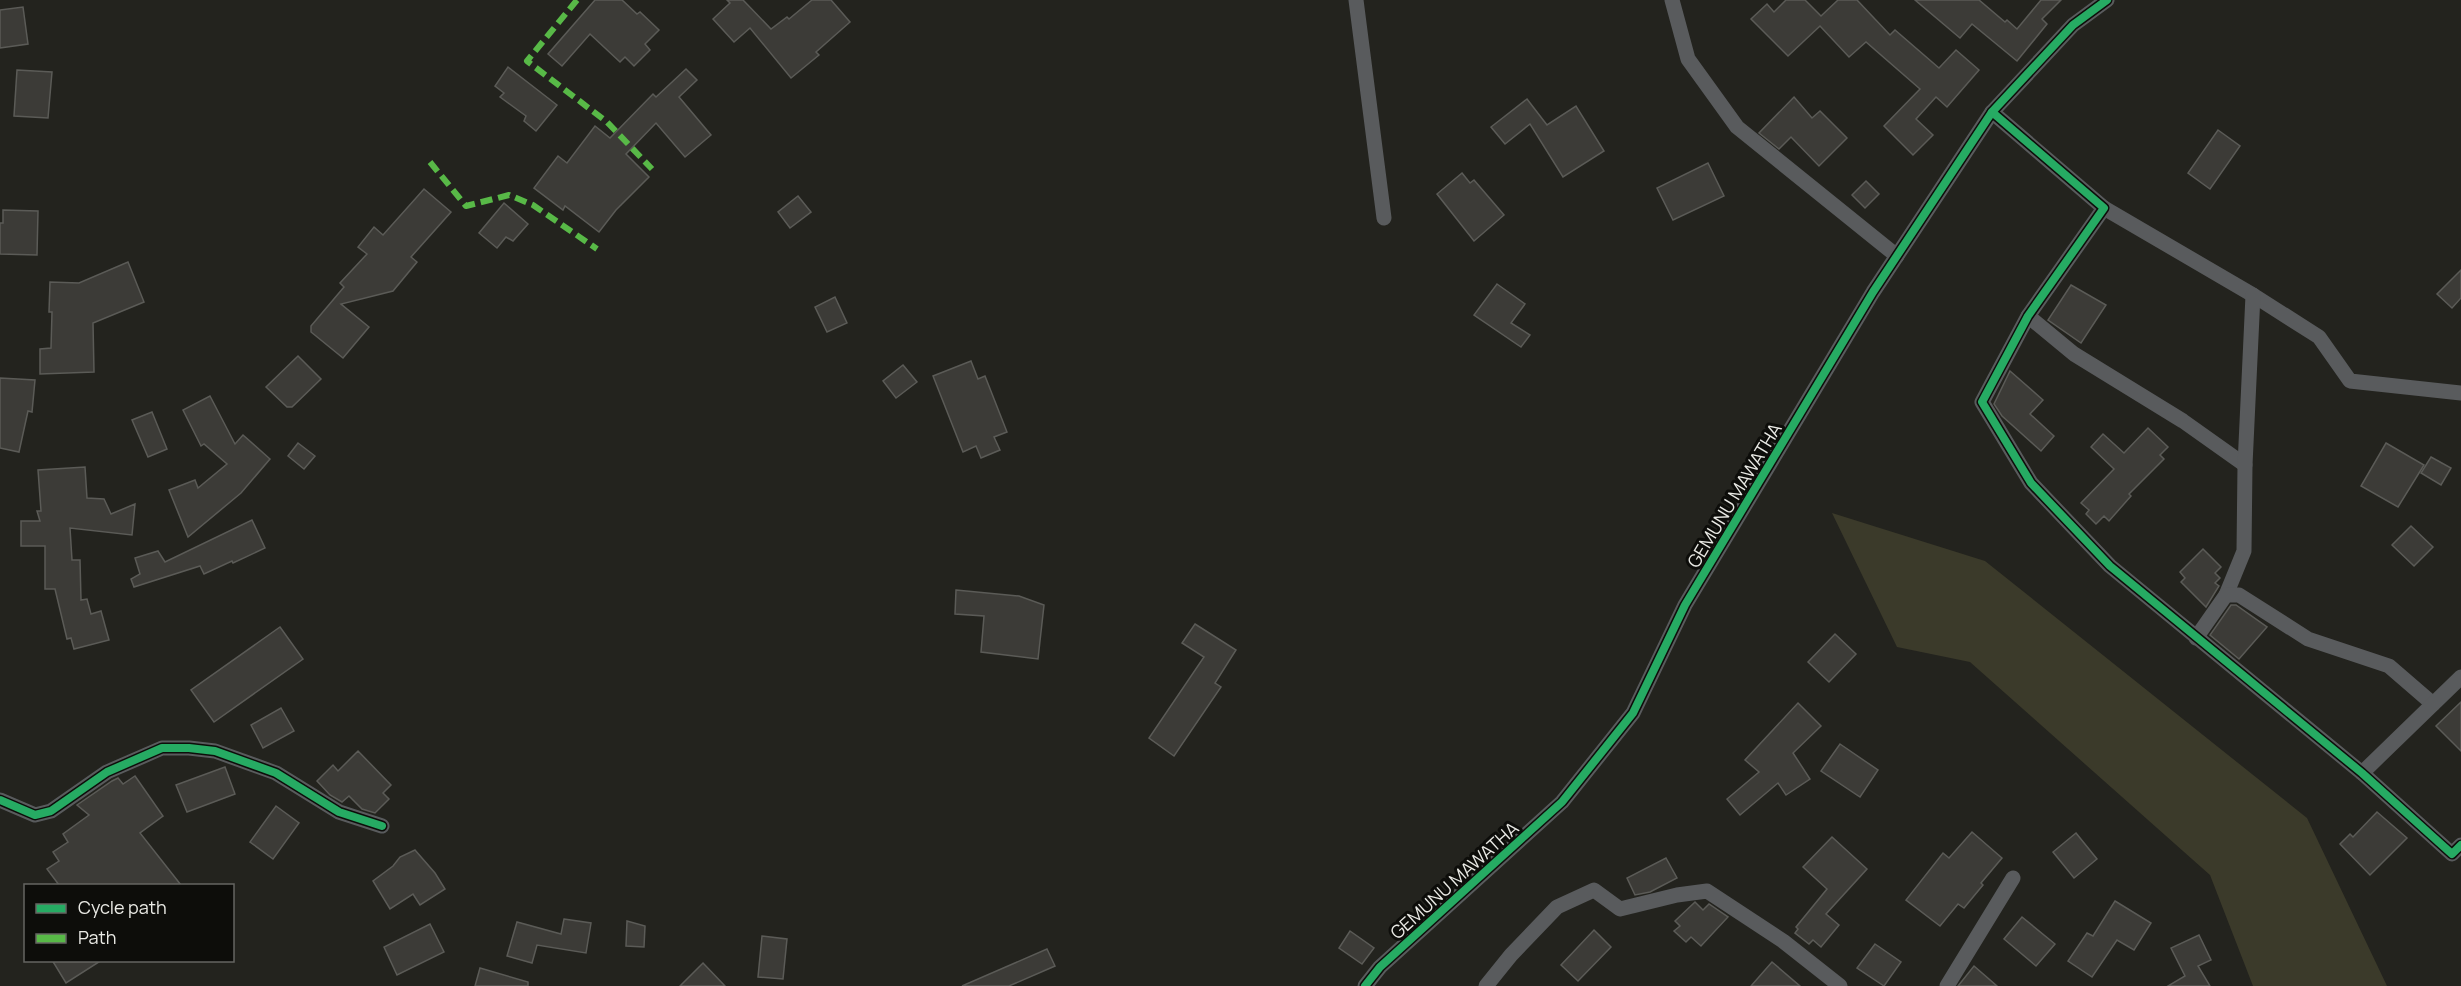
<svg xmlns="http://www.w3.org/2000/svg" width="2461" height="986" font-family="Manrope,sans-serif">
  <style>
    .green { fill: #3b3a2a }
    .building { fill: #3c3b37; stroke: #5b5b57; stroke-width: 1.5 }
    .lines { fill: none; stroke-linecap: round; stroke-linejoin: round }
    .street { stroke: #595b5d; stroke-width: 15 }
    .quiet { stroke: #58b947; stroke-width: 6; stroke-dasharray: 12 6; stroke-linecap: butt }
    .cycleway-casing { stroke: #0d0d0a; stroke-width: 11 }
    .cycleway { stroke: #26ab63; stroke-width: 8 }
    .labels { text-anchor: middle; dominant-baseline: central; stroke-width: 6; stroke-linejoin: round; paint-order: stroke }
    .street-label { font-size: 18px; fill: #eaeae5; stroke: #0d0d0a }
  </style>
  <rect width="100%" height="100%" fill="#23231e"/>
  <polygon class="green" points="1832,513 1985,561 2307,818 2387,986 2253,986 2210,875 1970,662 1897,647"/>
  <g class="building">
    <polygon points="595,0 622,0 637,14 640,12 659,30 645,44 650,50 634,66 625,57 620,62 590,34 562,66 548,54"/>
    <polygon points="727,0 743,0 771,29 787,17 789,19 812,0 831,0 850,22 816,52 819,55 791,78 750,28 734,42 713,19 730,3"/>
    <polygon points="1786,0 1805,0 1821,16 1838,0 1857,0 1890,35 1895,30 1939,68 1956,50 1979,70 1947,107 1936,97 1916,119 1933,135 1913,155 1884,126 1920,89 1866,42 1849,57 1820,26 1788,56 1751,19 1767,4 1774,12"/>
    <polygon points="1915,0 1979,0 2005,22 2007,20 2017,29 2041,0 2061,0 2042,19 2047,24 2017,61 1972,24 1960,38"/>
    <polygon points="23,7 28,44 0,48 0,10"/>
    <polygon points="508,67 557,105 536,131 524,121 526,116 500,97 504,93 495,86"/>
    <polygon points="686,69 697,80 679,97 711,135 685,157 656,123 626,154 649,177 616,210 599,232 565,206 563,210 534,188 558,156 567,163 595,126 610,138 653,94 656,97"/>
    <polygon points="17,70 52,72 48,118 14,116"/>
    <polygon points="1794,97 1812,118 1820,111 1847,138 1819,166 1791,137 1779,149 1759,133"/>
    <polygon points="1527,99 1547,125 1576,106 1604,151 1563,177 1530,124 1505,144 1491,127"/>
    <polygon points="2218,130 2240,146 2210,189 2188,173"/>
    <polygon points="1708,163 1724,196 1673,220 1657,188"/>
    <polygon points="1462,173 1470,183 1474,180 1504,215 1474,241 1437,194"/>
    <polygon points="1866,181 1879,194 1865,208 1852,195"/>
    <polygon points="424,189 451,212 411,257 417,262 393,291 341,304 369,327 343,358 311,332 311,326 344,287 340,283 367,254 358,247 374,227 383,235"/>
    <polygon points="798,196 811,212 790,228 778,212"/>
    <polygon points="504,203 528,224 513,241 506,237 497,248 479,233"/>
    <polygon points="3,210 38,211 37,255 0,254 0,223 3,223"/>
    <polygon points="128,262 144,302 93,323 94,372 40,374 40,349 51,348 52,312 49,312 50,282 79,283"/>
    <polygon points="2461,270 2461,298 2452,308 2437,294"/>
    <polygon points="1497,284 1525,304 1511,323 1530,335 1521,347 1474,315"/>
    <polygon points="2071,285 2106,305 2081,343 2048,320"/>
    <polygon points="835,297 847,323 827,332 815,307"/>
    <polygon points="298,356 321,379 292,407 287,407 266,387"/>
    <polygon points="971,361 978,379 985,376 1007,432 994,437 1000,450 981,458 976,446 963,452 933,376"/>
    <polygon points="903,365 917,382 896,398 883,381"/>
    <polygon points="2010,371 2043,400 2030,414 2054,436 2041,451 2002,416 1994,404"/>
    <polygon points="0,378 35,380 32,412 28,411 19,452 0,448"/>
    <polygon points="210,396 235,444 243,435 270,459 241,493 188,537 169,490 195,480 198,488 227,464 204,444 201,446 183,410"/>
    <polygon points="152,412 167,449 148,457 132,420"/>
    <polygon points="2148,428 2168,447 2160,455 2164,459 2129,494 2131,496 2109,521 2104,516 2096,524 2086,514 2089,510 2081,503 2114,469 2091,447 2103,434 2124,453"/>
    <polygon points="298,443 315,456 304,469 288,456"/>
    <polygon points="2386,443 2424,465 2398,507 2361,486"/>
    <polygon points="2431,457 2451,468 2441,485 2421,473"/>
    <polygon points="85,467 87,498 104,499 111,514 135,504 132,535 70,528 72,560 80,560 81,600 87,599 91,614 101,611 109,640 74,649 71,638 67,639 55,589 45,589 45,546 21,546 21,521 40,521 37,511 41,511 38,470"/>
    <polygon points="252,520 265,548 233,563 232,561 204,574 200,566 134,587 131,579 140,574 135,558 158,551 165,562"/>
    <polygon points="2411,526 2433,547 2414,566 2392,545"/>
    <polygon points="2203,549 2221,567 2215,573 2220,578 2215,583 2219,586 2206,607 2181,582 2185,578 2180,572"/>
    <polygon points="956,590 1019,596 1044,605 1038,659 981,652 984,616 955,614"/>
    <polygon points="2231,605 2236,605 2267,627 2239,659 2210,635"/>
    <polygon points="1195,624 1236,650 1215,683 1221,687 1174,756 1149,738 1204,657 1182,643"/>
    <polygon points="280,627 303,659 214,722 191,690"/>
    <polygon points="1835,634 1856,654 1829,682 1808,662"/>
    <polygon points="2461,702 2461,751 2436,726"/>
    <polygon points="1798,703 1821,726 1793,753 1810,779 1786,795 1778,783 1740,815 1727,799 1759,772 1745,760"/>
    <polygon points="281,708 294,731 263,748 251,725"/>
    <polygon points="1840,744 1878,770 1860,797 1821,771"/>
    <polygon points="358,751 391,785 383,793 389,799 375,813 362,809 349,796 342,802 330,795 317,781 333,765 338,771"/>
    <polygon points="225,767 235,794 187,812 176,785"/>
    <polygon points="135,776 163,816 140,833 181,885 59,885 47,869 59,861 53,852 68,842 63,834 89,815 77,805 112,781 118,778 123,784"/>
    <polygon points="276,806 299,823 273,859 250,842"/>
    <polygon points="2377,812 2407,838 2370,875 2340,844 2350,834 2353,837"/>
    <polygon points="1972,832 2002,858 1981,883 1983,885 1964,908 1958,904 1940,926 1906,900 1943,853 1949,858"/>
    <polygon points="2076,833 2097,859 2074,878 2053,852"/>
    <polygon points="1832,837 1867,869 1826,914 1839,925 1821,947 1813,940 1809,944 1795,933 1798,929 1796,927 1827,889 1803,867"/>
    <polygon points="415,850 435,873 445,889 420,905 413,894 390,909 373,881 393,866 400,857"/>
    <polygon points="1666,858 1677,878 1650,892 1635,895 1627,878"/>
    <polygon points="2115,901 2151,923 2134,950 2117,940 2092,977 2068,961 2087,933 2093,936"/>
    <polygon points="1695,902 1703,910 1709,904 1728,917 1701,946 1691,937 1686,942 1674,931 1680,926 1675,921"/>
    <polygon points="2022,917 2055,944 2036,966 2004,939"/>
    <polygon points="564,919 591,923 586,953 537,945 532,963 507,956 517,922 561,934"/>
    <polygon points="627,921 645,926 644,947 626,946"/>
    <polygon points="430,924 444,952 397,975 384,947"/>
    <polygon points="1594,930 1611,947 1578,981 1561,965"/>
    <polygon points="1350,931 1374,948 1362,964 1339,948"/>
    <polygon points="2199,935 2211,960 2198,966 2210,986 2168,986 2185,976 2171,948"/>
    <polygon points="762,936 787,939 783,979 758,977"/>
    <polygon points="1875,944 1901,962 1884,986 1857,968"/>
    <polygon points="1047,949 1055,966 1009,986 962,986"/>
    <polygon points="52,960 102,960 66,983"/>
    <polygon points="1772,962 1800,986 1751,986"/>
    <polygon points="703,963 725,986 680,986"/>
    <polygon points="1974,966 1997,986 1958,986"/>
    <polygon points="480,968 528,982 528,986 475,986"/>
  </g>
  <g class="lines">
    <g class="street">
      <polyline points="1356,0 1384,218"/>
      <polyline points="1672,0 1688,59 1737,127 1897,256"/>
      <polyline points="1992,112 2104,208 2028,316 1982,402 2031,483 2110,566 2362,773 2452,854 2461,845"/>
      <polyline points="2104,208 2253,295 2319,337 2350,381 2461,393"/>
      <polyline points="2028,316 2074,354 2183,421 2245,465"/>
      <polyline points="2226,595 2244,551 2245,465 2253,295"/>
      <polyline points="2196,638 2226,595 2239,595 2308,639 2389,666 2433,704"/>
      <polyline points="2362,773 2461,677"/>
      <polyline points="0,800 35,815 51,811 107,772 162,748 189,748 215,751 276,773 339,812 382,826"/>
      <polyline points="1365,986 1380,967 1562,802 1633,713 1685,605 1873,292 1992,112 2073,25 2107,0"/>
      <polyline points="1486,986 1511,955 1557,907 1594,890 1620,909 1677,895 1707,891 1783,941 1840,986"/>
      <polyline points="1947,986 2013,878"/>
    </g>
    <g class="quiet">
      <polyline points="577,0 527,61 607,122 652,169"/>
      <polyline points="430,162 466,206 509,195 533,205 597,249"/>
    </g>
    <g class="cycleway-casing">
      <g id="cycleway">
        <polyline points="1992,112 2104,208 2028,316 1982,402 2031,483 2110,566 2362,773 2452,854 2461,845"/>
        <polyline points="0,800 35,815 51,811 107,772 162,748 189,748 215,751 276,773 339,812 382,826"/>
        <polyline points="1365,986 1380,967 1562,802 1633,713 1685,605 1873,292 1992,112 2073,25 2107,0"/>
      </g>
    </g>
    <use href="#cycleway" class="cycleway"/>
  </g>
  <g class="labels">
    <g class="street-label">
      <text transform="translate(1734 495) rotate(-59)">GEMUNU MAWATHA</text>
      <text transform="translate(1454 880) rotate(-42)">GEMUNU MAWATHA</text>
    </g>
  </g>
  <rect x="24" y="884" width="210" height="78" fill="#0d0d0a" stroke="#656562" stroke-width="1.5"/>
  <rect x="36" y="904" width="30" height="9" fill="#26ab63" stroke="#656562" stroke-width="1.5"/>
  <text x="78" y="914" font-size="18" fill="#eaeae5">Cycle path</text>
  <rect x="36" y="934" width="30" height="9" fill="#58b947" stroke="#656562" stroke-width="1.5"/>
  <text x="78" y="944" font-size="18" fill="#eaeae5">Path</text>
</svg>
